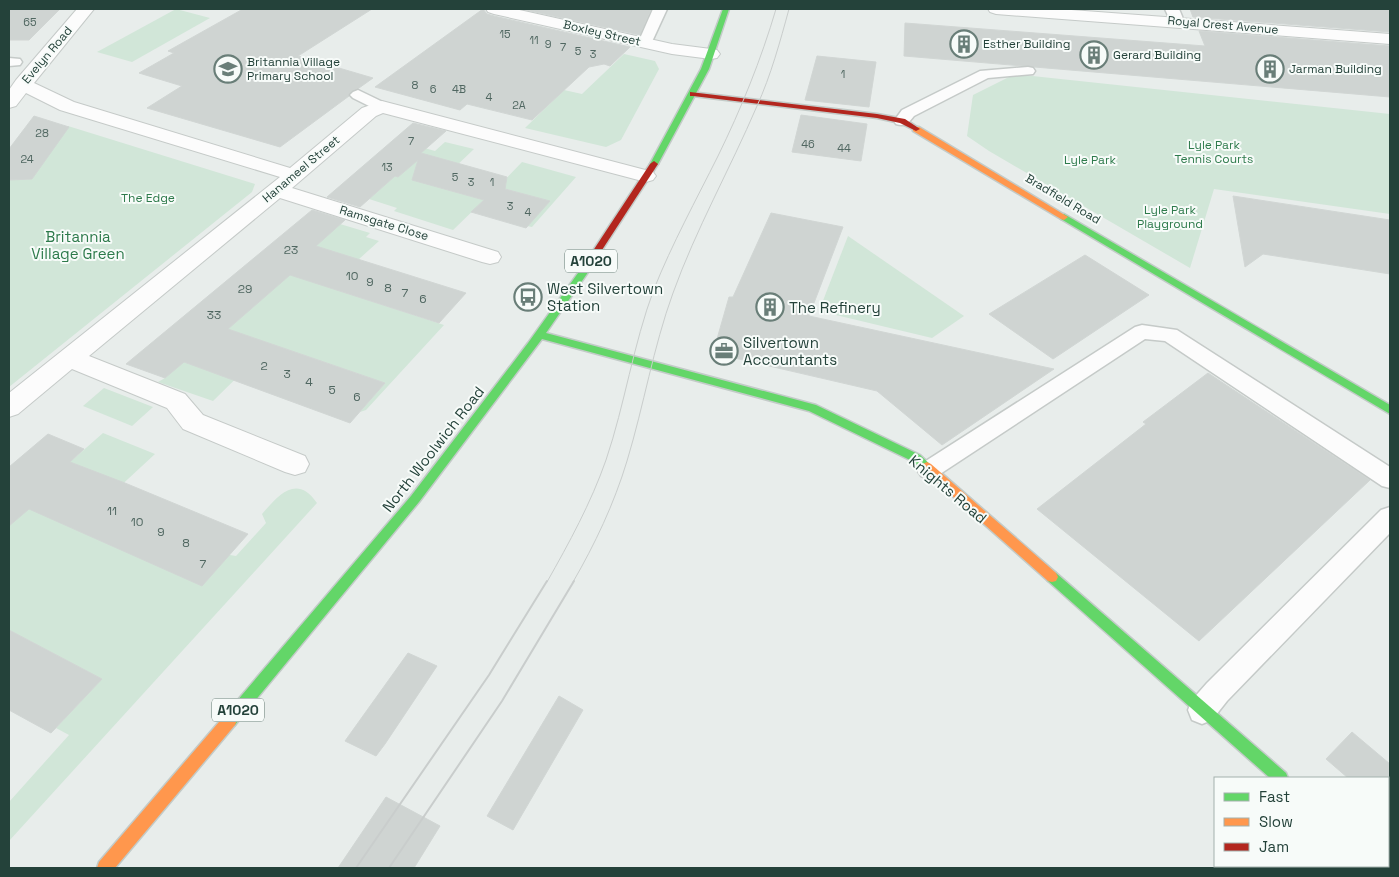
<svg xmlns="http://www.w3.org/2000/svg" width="1399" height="877" font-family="'Space Grotesk',sans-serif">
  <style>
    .green { fill: #d1e6d8 }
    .building { fill: #cfd4d2; stroke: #d1d6d4 }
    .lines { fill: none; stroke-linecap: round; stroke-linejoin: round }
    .lane-casing { stroke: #c5cac8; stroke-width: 3 }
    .street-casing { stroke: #c5cac8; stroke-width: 2 }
    .fast-casing { stroke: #c3cbc8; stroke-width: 3 }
    .slow-casing { stroke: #c3cbc8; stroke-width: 3 }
    .jam-casing { stroke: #c3cbc8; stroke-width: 3 }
    .lane { fill: #fcfcfc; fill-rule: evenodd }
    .street { fill: #fcfcfc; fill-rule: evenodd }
    .fast { fill: #63d668; fill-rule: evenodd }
    .slow { fill: #ff974d; fill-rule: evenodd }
    .jam { fill: #b3261e; fill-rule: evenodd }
    .tram-far1 { stroke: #c9cdcc; stroke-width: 1 }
    .tram { stroke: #c9cdcc; stroke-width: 2 }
    .labels { text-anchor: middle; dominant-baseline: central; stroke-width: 4; stroke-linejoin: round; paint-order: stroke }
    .far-number-label { font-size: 11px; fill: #506761 }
    .far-street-label { font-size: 12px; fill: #24423a; stroke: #f7fbf9 }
    .far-poi-label { font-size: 12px; fill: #24423a; stroke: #f7fbf9; text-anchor: start }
    .far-park-label { font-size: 12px; fill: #2d7a4b; stroke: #f7fbf9 }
    .number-label { font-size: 12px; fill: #506761 }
    .shield { fill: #f7fbf9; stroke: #637a73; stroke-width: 1 }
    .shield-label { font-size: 14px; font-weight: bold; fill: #24423a }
    .park-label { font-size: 15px; fill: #2d7a4b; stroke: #f7fbf9 }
    .poi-label { font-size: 15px; fill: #24423a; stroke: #f7fbf9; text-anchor: start }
    .street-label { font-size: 15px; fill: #24423a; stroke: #f7fbf9 }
  </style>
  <rect width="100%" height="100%" fill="#e8edeb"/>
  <g class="green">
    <polygon points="176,9 210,18 132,62 97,52"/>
    <polygon points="624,54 655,61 659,69 621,140 606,147 525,128 564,90 582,94"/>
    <polygon points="1023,75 1390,114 1390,214 1214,189 1190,268 989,151 967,136 973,95 1009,77"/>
    <polygon points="68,126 255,184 252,192 9,387 9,180 32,179"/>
    <polygon points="445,142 474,149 435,186 484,200 453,230 394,211 397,208 369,199 395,176 398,177 410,166 421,147 435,151"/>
    <polygon points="522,162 576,177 532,227 527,226 549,201 498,187"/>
    <polygon points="340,224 370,233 366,237 379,241 328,287 444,325 366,410 360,412 385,383 271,344 213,401 158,382 165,378"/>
    <polygon points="848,236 964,316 932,338 819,311"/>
    <polygon points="104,388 153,407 132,426 83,406"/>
    <path d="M103,433L155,454L74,529L236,556L266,523L262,514C279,494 297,474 317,503L9,841V802L69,735L56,728L102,679L9,630V526L43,496L36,492Z"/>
  </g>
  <g class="building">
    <polygon points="9,9 60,9 29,40 9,40"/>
    <polygon points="243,9 372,9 298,56 373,78 359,88 352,91 349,96 280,147 147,108 182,86 139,73 174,53 168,51"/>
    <polygon points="483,9 487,14 494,16 630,47 610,66 604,64 589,67 532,120 467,104 460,110 375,87"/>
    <polygon points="522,9 651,9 640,35"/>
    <polygon points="1190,9 1390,9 1390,32 1193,17"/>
    <polygon points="905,23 1205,46 1199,31 1390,46 1390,97 904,56"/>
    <polygon points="817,56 876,62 869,107 805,100"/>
    <polygon points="801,115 867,124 861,161 792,152"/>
    <polygon points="34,116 69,127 32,179 9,180 9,149"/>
    <polygon points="413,123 446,131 421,153 507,177 505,189 550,201 526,228 471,212 484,200 412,180 418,160 398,177 395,176 360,207 327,197"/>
    <polygon points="1233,196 1390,220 1390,274 1263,254 1245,267"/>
    <polygon points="312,210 345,220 316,246 466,293 439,323 290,275 228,329 385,383 350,423 184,362 165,378 126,364"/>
    <polygon points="771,213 843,227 809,316 1054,369 942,445 877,391 713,353 729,297 733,297"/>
    <polygon points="1085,255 1149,295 1053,359 989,314"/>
    <polygon points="1208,373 1370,480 1199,641 1037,509 1146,424 1143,422"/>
    <polygon points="48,434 84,449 70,462 125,483 248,534 202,586 29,509 9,526 9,467"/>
    <polygon points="9,630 102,679 51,733 9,710"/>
    <polygon points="408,653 437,666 385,744 376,756 345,741"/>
    <polygon points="559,696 583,710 513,830 487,816"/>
    <polygon points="1352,732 1390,764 1390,778 1348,778 1326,759"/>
    <polygon points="386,797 440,826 414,868 338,868"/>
  </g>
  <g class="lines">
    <g class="lane-casing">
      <g id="lane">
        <polygon points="653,9 667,9 650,46 640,46 638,43"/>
        <polygon points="1165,9 1179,9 1184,21 1182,24 1172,24"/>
        <polygon points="9,58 20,59 22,62 20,65 9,66"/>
        <path d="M1028,67L1033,68L1035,71L1033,74L988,78L914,116C908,123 906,127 896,124L894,121L902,110L980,71Z"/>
        <polygon points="358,90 387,104 390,107 387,110 377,110 353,98 350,95 353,92"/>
        <polygon points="1142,325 1177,330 1390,467 1390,488 1382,486 1165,341 1145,339 937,476 929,479 921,476 917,470 921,464 1135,327"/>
        <polygon points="1390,507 1390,533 1227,701 1212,720 1202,724 1192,720 1188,710 1192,700 1207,683 1381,510"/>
        <polygon points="1294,866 1328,866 1327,868 1293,868"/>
      </g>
    </g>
    <g class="street-casing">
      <g id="street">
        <polygon points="77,9 94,9 34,83 74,102 290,168 362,108 382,101 653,172 656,176 653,180 646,182 383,113 376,116 292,188 498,252 501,257 498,262 490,264 482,262 280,198 89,356 185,394 203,415 305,456 309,464 305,472 295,475 285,472 183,429 167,408 72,369 18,414 9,417 9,393 280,177 60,110 26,93 16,106 9,108 9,90 16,80"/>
        <polygon points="486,9 515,9 672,44 711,49 717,50 720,54 717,58 711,59 672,54 494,14 488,12"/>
        <polygon points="988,9 1058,9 1390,34 1390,44 996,14 990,12"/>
        <polygon points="1388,850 1390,851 1390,868 1363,868 1362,866 1388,866"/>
      </g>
    </g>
    <g class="fast-casing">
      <g id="fast">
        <polygon points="723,9 729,9 709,69 658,164 654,167 651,166 650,164 701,69"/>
        <polygon points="1064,214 1390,405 1390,414 1061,219 1060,217"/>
        <polygon points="586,265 591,268 546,333 816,405 920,455 933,467 931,470 923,470 912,461 809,411 542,339 419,502 235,725 230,727 225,725 223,720 225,715 411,496 528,343 583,266"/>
        <polygon points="1052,572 1056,573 1286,773 1288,778 1270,778 1048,581 1046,577 1048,573"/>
      </g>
    </g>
    <g class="slow-casing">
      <g id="slow">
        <polygon points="913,127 919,127 1068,217 1064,220 1061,219 913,131"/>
        <polygon points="927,462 931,464 1056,573 1058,577 1056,581 1052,582 1048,581 923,470 921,467 923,464"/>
        <polygon points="230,713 235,715 237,720 235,725 115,868 97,868 99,862 225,715"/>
      </g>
    </g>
    <g class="jam-casing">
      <g id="jam">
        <polygon points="690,92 877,114 905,119 920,129 916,131 900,123 877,118 693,96 690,96"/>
        <polygon points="654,161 658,164 589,270 583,270 583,266 650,164"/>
      </g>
    </g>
    <use href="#lane" class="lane"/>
    <use href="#street" class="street"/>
    <use href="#fast" class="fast"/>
    <use href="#slow" class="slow"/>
    <use href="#jam" class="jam"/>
    <g class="tram-far1">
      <path d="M547,582C569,543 591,503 606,460C625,404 633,345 654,289C672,244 696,200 718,156C741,109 761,60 776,9"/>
      <path d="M573,582C595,544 614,504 627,461C644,405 653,348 673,293C696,229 730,169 757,106C771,75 780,42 789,9"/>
    </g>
    <g class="tram">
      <polyline points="356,868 489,675 547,581"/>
      <polyline points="389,868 502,701 574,581"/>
    </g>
  </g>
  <defs>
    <g id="building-ring" transform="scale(1.4375)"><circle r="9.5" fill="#f7fbf9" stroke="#697e78" stroke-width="1.5"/><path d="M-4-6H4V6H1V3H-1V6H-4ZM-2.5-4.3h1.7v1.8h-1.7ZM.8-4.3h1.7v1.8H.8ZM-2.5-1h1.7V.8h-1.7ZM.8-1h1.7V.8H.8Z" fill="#697e78"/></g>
    <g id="school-ring" transform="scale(1.4375)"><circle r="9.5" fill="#f7fbf9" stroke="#697e78" stroke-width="1.5"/><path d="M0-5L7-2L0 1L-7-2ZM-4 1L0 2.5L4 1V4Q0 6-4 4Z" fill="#697e78"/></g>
    <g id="bus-ring" transform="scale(1.4375)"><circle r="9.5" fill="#f7fbf9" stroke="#697e78" stroke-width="1.5"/><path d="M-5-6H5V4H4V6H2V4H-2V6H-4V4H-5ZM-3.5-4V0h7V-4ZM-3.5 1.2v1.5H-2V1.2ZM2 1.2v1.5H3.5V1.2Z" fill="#697e78"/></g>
    <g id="office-ring" transform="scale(1.4375)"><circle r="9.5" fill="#f7fbf9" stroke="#697e78" stroke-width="1.5"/><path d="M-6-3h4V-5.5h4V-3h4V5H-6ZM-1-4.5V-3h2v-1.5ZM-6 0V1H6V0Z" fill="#697e78"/></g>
  </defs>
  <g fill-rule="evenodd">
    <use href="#building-ring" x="964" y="44"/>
    <use href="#building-ring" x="1094" y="55"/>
    <use href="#school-ring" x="228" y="69"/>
    <use href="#building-ring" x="1270" y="69"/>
    <use href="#bus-ring" x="528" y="297"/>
    <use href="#building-ring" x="770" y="307"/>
    <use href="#office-ring" x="724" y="351"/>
  </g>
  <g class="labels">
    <g class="far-number-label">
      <text x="30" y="22">65</text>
      <text x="505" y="34">15</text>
      <text x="534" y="40">11</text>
      <text x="548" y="44">9</text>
      <text x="563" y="47">7</text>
      <text x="578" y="51">5</text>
      <text x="593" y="54">3</text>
      <text x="843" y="74">1</text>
      <text x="415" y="85">8</text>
      <text x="433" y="89">6</text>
      <text x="459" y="89">4B</text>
      <text x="489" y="97">4</text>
      <text x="519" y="105">2A</text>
      <text x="42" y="133">28</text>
      <text x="411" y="141">7</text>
      <text x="808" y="144">46</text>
      <text x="844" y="148">44</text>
      <text x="27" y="159">24</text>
      <text x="387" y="167">13</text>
      <text x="455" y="177">5</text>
      <text x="471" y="182">3</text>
      <text x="492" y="182">1</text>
      <text x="510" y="206">3</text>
      <text x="528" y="212">4</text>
    </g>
    <g class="far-street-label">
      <text transform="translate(1223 25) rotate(5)">Royal Crest Avenue</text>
      <text transform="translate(602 33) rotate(13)">Boxley Street</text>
      <text transform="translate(47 55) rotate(-50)">Evelyn Road</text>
      <text transform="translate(301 169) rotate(-40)">Hanameel Street</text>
      <text transform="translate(1063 199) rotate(31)">Bradfield Road</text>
      <text transform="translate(384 223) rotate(17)">Ramsgate Close</text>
    </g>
    <g class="far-poi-label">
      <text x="983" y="44">Esther Building</text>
      <text x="1113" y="55">Gerard Building</text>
      <text x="247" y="62">Britannia Village<tspan x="247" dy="14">Primary School</tspan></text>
      <text x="1289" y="69">Jarman Building</text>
    </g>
    <g class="far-park-label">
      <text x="1214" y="145">Lyle Park<tspan x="1214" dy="14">Tennis Courts</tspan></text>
      <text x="1090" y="160">Lyle Park</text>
      <text x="148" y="198">The Edge</text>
      <text x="1170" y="210">Lyle Park<tspan x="1170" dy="14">Playground</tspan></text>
    </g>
    <g class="number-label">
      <text x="291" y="250">23</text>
      <text x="352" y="276">10</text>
      <text x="370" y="282">9</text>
      <text x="388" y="288">8</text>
      <text x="245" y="289">29</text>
      <text x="405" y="293">7</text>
      <text x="423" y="299">6</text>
      <text x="214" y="315">33</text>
      <text x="264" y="366">2</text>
      <text x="287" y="374">3</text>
      <text x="309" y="382">4</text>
      <text x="332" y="390">5</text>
      <text x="357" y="397">6</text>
      <text x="112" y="511">11</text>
      <text x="137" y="522">10</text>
      <text x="161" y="532">9</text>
      <text x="186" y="543">8</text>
      <text x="203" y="564">7</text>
    </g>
    <g class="shield">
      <rect x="565" y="249.5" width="52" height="23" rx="4"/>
      <rect x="212" y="698.5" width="52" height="23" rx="4"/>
    </g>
    <g class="shield-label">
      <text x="591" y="261">A1020</text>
      <text x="238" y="710">A1020</text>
    </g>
    <g class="park-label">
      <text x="78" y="236">Britannia<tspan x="78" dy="17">Village Green</tspan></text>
    </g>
    <g class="poi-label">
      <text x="547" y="288">West Silvertown<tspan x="547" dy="17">Station</tspan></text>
      <text x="789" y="307">The Refinery</text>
      <text x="743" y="342">Silvertown<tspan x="743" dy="17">Accountants</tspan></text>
    </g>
    <g class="street-label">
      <text transform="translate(433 449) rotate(-52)">North Woolwich Road</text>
      <text transform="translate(948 489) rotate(40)">Knights Road</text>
    </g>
  </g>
  <rect width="1399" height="877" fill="none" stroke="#24423a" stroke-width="20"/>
  <rect x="1214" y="777" width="175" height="90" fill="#f7fbf9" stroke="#a3b1ad"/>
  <rect x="1224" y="793" width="25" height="8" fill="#63d668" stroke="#a3b1ad"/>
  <text x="1259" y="802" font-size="15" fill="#24423a">Fast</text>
  <rect x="1224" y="818" width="25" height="8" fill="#ff974d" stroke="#a3b1ad"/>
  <text x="1259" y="827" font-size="15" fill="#24423a">Slow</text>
  <rect x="1224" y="843" width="25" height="8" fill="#b3261e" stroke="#a3b1ad"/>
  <text x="1259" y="852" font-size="15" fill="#24423a">Jam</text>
</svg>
